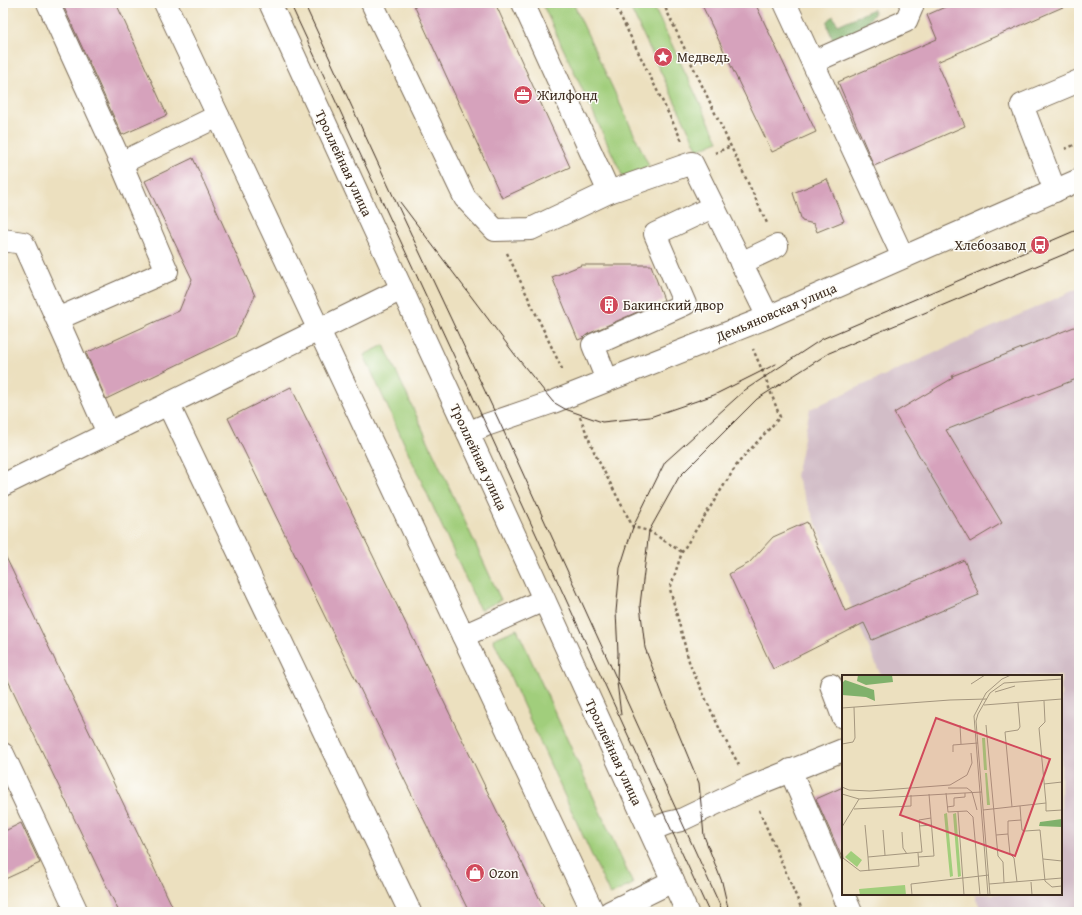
<svg xmlns="http://www.w3.org/2000/svg" width="1082" height="915" font-family="'Gentium Book Plus',serif">
  <style>
    .industrial { fill: #d2bdc7 }
    .green { fill: #a1ce7b; stroke: #6e7c4c }
    .forest { fill: #80b16b; stroke: #5e6e44 }
    .building { fill: #d6a2bc }
    .lines { fill: none; stroke-linecap: round; stroke-linejoin: round }
    .minor-casing { stroke: #796a56; stroke-width: 24 }
    .major-casing { stroke: #796a56; stroke-width: 24 }
    .path { stroke: #796a56; stroke-width: 2.5; stroke-dasharray: 3 3; stroke-linecap: butt }
    .minor { stroke: #fff; stroke-width: 22 }
    .major { stroke: #fff; stroke-width: 22 }
    .tram { stroke: #3b2a1e; stroke-width: 1 }
    .labels { text-anchor: middle; dominant-baseline: central; stroke-width: 3; stroke-linejoin: round; paint-order: stroke }
    .poi-label { font-size: 14px; fill: #3b2a1e; stroke: #fdfcf7; text-anchor: start }
    .street-label { font-size: 14px; fill: #3b2a1e; stroke: #fdfcf7 }
    .inset-road { fill: none; stroke: #a5977f; stroke-width: 1 }
    .view { fill: #d1495b; fill-opacity: 0.15; stroke: #d1495b; stroke-width: 2 }
    .inset-edge { fill: none; stroke: #3b2a1e; stroke-width: 2 }
  </style>
  <rect width="100%" height="100%" fill="#fdfcf7"/>
  <filter id="ink" filterUnits="userSpaceOnUse"><feTurbulence type="fractalNoise" baseFrequency=".025" numOctaves="2"/><feDisplacementMap in="SourceGraphic" scale="8" xChannelSelector="R" yChannelSelector="G"/><feConvolveMatrix kernelMatrix="1 2 1 2 8 2 1 2 1" color-interpolation-filters="sRGB"/></filter>
  <filter id="wash" filterUnits="userSpaceOnUse"><feTurbulence type="fractalNoise" baseFrequency=".012" numOctaves="4" result="noise"/><feDisplacementMap in="SourceGraphic" scale="16" xChannelSelector="R" yChannelSelector="G"/><feGaussianBlur stdDeviation="0.9" result="paint"/><feColorMatrix in="noise" values="0 0 0 0 0 0 0 0 0 0 0 0 0 0 0 0 0 1.4 0 .05"/><feComposite in="paint" operator="in"/></filter>
  <g filter="url(#wash)">
    <rect width="100%" height="100%" fill="#ece0bf"/>
    <polygon class="industrial" points="1079,288 1079,912 982,912 974,894 1061,894 1061,676 881,676 796,476 810,409"/>
    <g class="green">
      <polygon points="542,3 573,3 649,166 623,177"/>
      <polygon points="628,3 652,3 718,141 698,150"/>
      <polygon points="384,345 501,600 480,610 364,355"/>
      <polygon points="517,629 633,884 610,895 493,639"/>
    </g>
    <polygon class="forest" points="874,9 874,14 867,22 858,29 852,37 834,41 829,30 827,22 833,16 838,25"/>
    <g id="blocks">
      <g class="building">
        <polygon points="62,3 116,3 167,115 122,135"/>
        <polygon points="413,3 495,3 570,167 502,198"/>
        <polygon points="701,3 755,3 816,132 772,152"/>
        <polygon points="954,3 1072,3 937,62 965,126 874,166 838,82 937,39 927,15"/>
        <polygon points="193,158 255,296 235,337 106,399 86,353 179,311 192,279 145,181"/>
        <polygon points="827,179 844,221 817,232 814,224 802,221 793,193"/>
        <polygon points="582,265 651,265 664,300 588,334 583,338 578,340 552,277"/>
        <polygon points="1079,325 1079,378 946,430 1002,523 970,542 894,413 953,378 952,376"/>
        <polygon points="291,387 546,912 469,912 228,418"/>
        <polygon points="807,522 845,611 964,560 979,595 872,640 864,623 773,669 729,574 749,563 773,537"/>
        <polygon points="3,551 175,912 119,912 3,670"/>
        <polygon points="843,787 843,860 816,799"/>
        <polygon points="21,823 40,863 3,880 3,832"/>
      </g>
    </g>
  </g>
  <g filter="url(#ink)">
    <use href="#blocks" fill-opacity="0" stroke="#796a56" stroke-width="1"/>
    <g class="lines">
      <g class="minor-casing">
        <g id="minor">
          <polyline points="48,3 121,163"/>
          <polyline points="165,3 593,912"/>
          <polyline points="372,3 465,198 495,230 531,229 609,192 692,163 768,317"/>
          <polyline points="523,3 609,192"/>
          <polyline points="785,3 903,257"/>
          <polyline points="813,62 906,21 912,7 910,3"/>
          <polyline points="1055,191 1022,105 1079,81"/>
          <polyline points="3,240 23,243 57,319 167,271 121,163 218,116"/>
          <polyline points="741,263 777,246"/>
          <polyline points="57,319 108,433"/>
          <polyline points="607,380 593,345 685,304 655,234 704,211 714,208"/>
          <polyline points="168,404 410,912"/>
          <polyline points="468,433 486,425 553,402 768,317 1079,180"/>
          <polyline points="3,485 402,289"/>
          <polyline points="463,636 544,600"/>
          <polyline points="831,685 843,717"/>
          <polyline points="3,754 77,912"/>
          <polyline points="790,770 843,893"/>
          <polyline points="650,830 668,823 681,820 750,787 843,750"/>
          <polyline points="843,894 851,912"/>
          <polyline points="610,912 673,881"/>
        </g>
      </g>
      <g class="major-casing">
        <polyline id="major" points="270,3 468,433 687,912"/>
      </g>
      <g class="path">
        <polyline points="614,3 682,141"/>
        <polyline points="663,3 767,223"/>
        <polyline points="1065,149 1079,143"/>
        <polyline points="715,153 731,146"/>
        <polyline points="507,253 563,371"/>
        <polyline points="580,417 595,454 633,527 649,531 682,552"/>
        <polyline points="739,765 722,734 690,665 670,589 682,552 738,463 780,417 765,377 753,349"/>
        <polyline points="759,810 803,912"/>
      </g>
      <use href="#minor" class="minor"/>
      <use href="#major" class="major"/>
      <g class="tram">
        <polyline points="290,3 486,425 709,912"/>
        <polyline points="304,3 388,185 499,421 723,912"/>
        <polyline points="400,202 516,356 553,402 565,409 602,422 650,417 714,395 776,364"/>
        <polyline points="621,715 617,682 618,653 616,612 620,568 633,527 665,462 745,390 822,339 1079,229"/>
        <polyline points="729,912 722,882 704,836 699,783 665,701 645,648 640,605 649,531 679,477 757,399 829,353 1079,248"/>
      </g>
    </g>
  </g>
  <defs>
    <g id="sight-disc" transform="scale(1)"><circle r="9.5" fill="#d1495b" stroke="#fdfcf7"/><path d="M0-6L1.8-2.2L6-1.7L2.9 1.2L3.7 5.4L0 3.3L-3.7 5.4L-2.9 1.2L-6-1.7L-1.8-2.2Z" fill="#fff"/></g>
    <g id="office-disc" transform="scale(1)"><circle r="9.5" fill="#d1495b" stroke="#fdfcf7"/><path d="M-6-3h4V-5.5h4V-3h4V5H-6ZM-1-4.5V-3h2v-1.5ZM-6 0V1H6V0Z" fill="#fff"/></g>
    <g id="bus-disc" transform="scale(1)"><circle r="9.5" fill="#d1495b" stroke="#fdfcf7"/><path d="M-5-6H5V4H4V6H2V4H-2V6H-4V4H-5ZM-3.5-4V0h7V-4ZM-3.5 1.2v1.5H-2V1.2ZM2 1.2v1.5H3.5V1.2Z" fill="#fff"/></g>
    <g id="building-disc" transform="scale(1)"><circle r="9.5" fill="#d1495b" stroke="#fdfcf7"/><path d="M-4-6H4V6H1V3H-1V6H-4ZM-2.5-4.3h1.7v1.8h-1.7ZM.8-4.3h1.7v1.8H.8ZM-2.5-1h1.7V.8h-1.7ZM.8-1h1.7V.8H.8Z" fill="#fff"/></g>
    <g id="shop-disc" transform="scale(1)"><circle r="9.5" fill="#d1495b" stroke="#fdfcf7"/><path d="M-5-2.5h2.3a2.7 3.5 0 0 1 5.4 0H5L5.5 6h-11ZM-1.5-2.5h3a1.5 2.3 0 0 0-3 0Z" fill="#fff"/></g>
  </defs>
  <g fill-rule="evenodd">
    <use href="#sight-disc" x="663" y="57"/>
    <use href="#office-disc" x="523" y="95"/>
    <use href="#bus-disc" x="1040" y="245"/>
    <use href="#building-disc" x="609" y="305"/>
    <use href="#shop-disc" x="475" y="873"/>
  </g>
  <g class="labels">
    <g class="poi-label">
      <text x="677" y="57">Медведь</text>
      <text x="537" y="95">Жилфонд</text>
      <text x="1026" y="245" text-anchor="end">Хлебозавод</text>
      <text x="623" y="305">Бакинский двор</text>
      <text x="489" y="873">Ozon</text>
    </g>
    <g class="street-label">
      <text transform="translate(344 163) rotate(65)">Троллейная улица</text>
      <text transform="translate(776 312) rotate(-23)">Демьяновская улица</text>
      <text transform="translate(479 457) rotate(65)">Троллейная улица</text>
      <text transform="translate(614 752) rotate(65)">Троллейная улица</text>
    </g>
  </g>
  <g transform="translate(842 675)">
    <rect width="220" height="220" fill="#ece0bf"/>
    <path d="M140,63H143L145,95H142ZM143,98H145L148,130H145ZM105,138L111,201L108,202L102,139ZM114,138L119,201L116,202L111,139ZM9,176L20,185L15,192L3,182ZM63,210L64,220H18L17,214Z" fill="#a1ce7b"/>
    <path d="M16,0H50L51,7L24,10L15,6ZM3,5L32,15L33,26L24,22L0,20V8ZM220,144V152L197,151L198,147Z" fill="#80b16b"/>
    <path class="inset-road" d="M129,9L143,0M153,17L173,11M142,30L220,24M0,33L108,25L145,24M118,50L119,69M144,50L156,181L161,187L162,208M0,69L11,67L13,63L12,32M111,77V70L136,68M0,102V119M202,109L220,107M0,112L7,115L28,116L108,110L125,100L130,88L129,78M106,113H125L130,117L135,135M104,118L106,137L125,136L131,142L138,220M0,119L17,124L140,117M204,128V136L220,135M178,131L179,145M105,132L112,131V123L123,122V118M170,132L163,57L176,55L178,52L176,28M12,134L69,131V120M141,135L204,128L197,53L203,47L202,26M116,137L122,220M23,150L26,182M77,151L90,150M0,152L17,124M41,155L43,180M60,157L61,173L65,179M166,159L168,179L172,183L175,207M154,160L166,159V146L179,145L180,155L183,156L198,155L203,206L210,212L220,211M0,173L1,183L18,196L77,191L76,178M76,182L92,181L87,119M201,184L220,186M27,196L26,182L80,177L77,145L89,143M189,207L190,220M147,209L220,203M70,220L69,209L147,200M146,220L132,41L144,18L160,4L169,0M148,220L134,46L136,39L148,18L162,8L220,4"/>
    <path class="view" d="M94,43L208,84L173,181L58,140Z"/>
    <rect width="220" height="220" class="inset-edge"/>
  </g>
  <rect width="1082" height="915" fill="none" stroke="#fdfcf7" stroke-width="16"/>
</svg>
